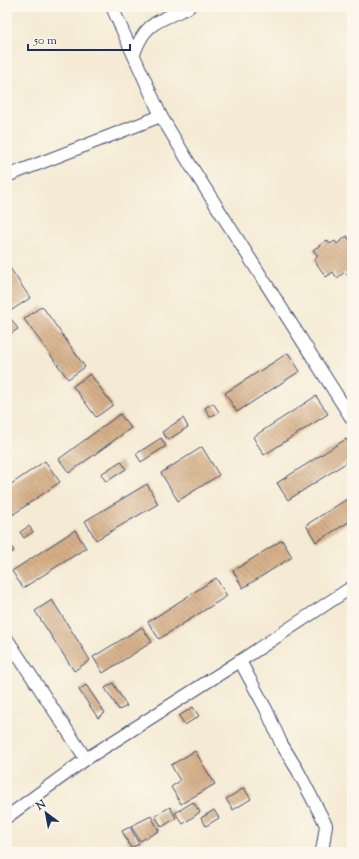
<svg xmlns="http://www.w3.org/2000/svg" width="359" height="859" font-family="'Sorts Mill Goudy',serif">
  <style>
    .building { fill: url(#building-back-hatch) }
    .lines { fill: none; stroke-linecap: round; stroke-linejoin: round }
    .street-casing { stroke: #3c4b70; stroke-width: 14 }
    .street { stroke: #fff; stroke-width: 12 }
  </style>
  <defs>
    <pattern id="building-back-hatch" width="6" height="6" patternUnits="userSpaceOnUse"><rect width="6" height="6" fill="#d5af87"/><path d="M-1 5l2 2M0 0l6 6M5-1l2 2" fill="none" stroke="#ac8f72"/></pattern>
  </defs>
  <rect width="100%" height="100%" fill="#fbf7ec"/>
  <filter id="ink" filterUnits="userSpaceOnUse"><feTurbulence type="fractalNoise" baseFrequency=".025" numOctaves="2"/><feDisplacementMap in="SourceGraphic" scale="8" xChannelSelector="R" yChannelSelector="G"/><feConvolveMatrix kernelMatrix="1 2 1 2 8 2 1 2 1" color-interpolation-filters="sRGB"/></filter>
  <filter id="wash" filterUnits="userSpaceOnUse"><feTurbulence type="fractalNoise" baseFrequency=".012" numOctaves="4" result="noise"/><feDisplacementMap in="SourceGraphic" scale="16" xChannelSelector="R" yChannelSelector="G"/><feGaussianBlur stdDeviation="0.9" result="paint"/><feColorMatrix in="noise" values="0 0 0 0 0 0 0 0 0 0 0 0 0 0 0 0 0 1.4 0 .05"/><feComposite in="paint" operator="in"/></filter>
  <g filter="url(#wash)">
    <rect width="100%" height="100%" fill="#f5ead3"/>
    <g id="blocks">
      <g class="building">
        <polygon points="347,236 352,244 350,251 352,254 352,273 348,276 345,272 337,278 333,272 326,277 314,260 318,256 313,250 327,240 330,244 335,241 337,244"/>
        <polygon points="10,268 30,298 12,310 7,302 7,271"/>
        <polygon points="42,306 85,367 68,379 24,319"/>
        <polygon points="7,313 18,329 7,336"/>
        <polygon points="288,353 300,371 237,412 225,393"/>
        <polygon points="90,374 113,405 96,417 73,386"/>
        <polygon points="316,396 328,414 264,455 253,437"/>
        <polygon points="213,403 219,412 210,417 205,408"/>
        <polygon points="120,414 131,428 69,473 59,459"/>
        <polygon points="183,418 188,427 168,440 162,432"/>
        <polygon points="161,438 166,446 141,462 136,454"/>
        <polygon points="346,439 352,449 352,459 288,500 277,483"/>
        <polygon points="202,447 219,475 178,501 161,473"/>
        <polygon points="45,461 60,482 8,518 7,487"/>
        <polygon points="121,461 126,469 106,482 101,474"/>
        <polygon points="147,484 158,504 96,540 85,521"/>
        <polygon points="352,496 352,520 316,542 306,525"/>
        <polygon points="29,526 33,532 24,538 20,532"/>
        <polygon points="75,530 86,548 23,588 12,571"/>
        <polygon points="282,540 292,557 243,588 233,571"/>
        <polygon points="11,546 14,551 7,555 7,548"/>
        <polygon points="216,578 227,596 159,639 148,622"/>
        <polygon points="52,600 90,660 74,671 35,611"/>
        <polygon points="142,627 152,642 103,673 93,657"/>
        <polygon points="113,683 127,706 119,710 105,688"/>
        <polygon points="86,685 105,713 98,718 79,690"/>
        <polygon points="193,707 199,716 185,725 179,716"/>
        <polygon points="195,751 215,784 181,804 171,787 180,781 171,765"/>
        <polygon points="244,788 251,799 233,810 226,799"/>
        <polygon points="193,802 200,812 183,824 175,813"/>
        <polygon points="170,807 176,818 162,827 155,816"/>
        <polygon points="214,810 219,818 206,826 201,818"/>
        <polygon points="151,816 159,831 140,841 131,826"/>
        <polygon points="130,827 139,844 131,848 122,831"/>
      </g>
    </g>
  </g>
  <g filter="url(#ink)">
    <use href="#blocks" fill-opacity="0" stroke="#3c4b70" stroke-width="1"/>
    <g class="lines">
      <g class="street-casing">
        <g id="street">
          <polyline points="112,7 161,116 191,166 352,419"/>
          <path d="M134,54C145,21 160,21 189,7"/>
          <polyline points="7,176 161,116"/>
          <polyline points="7,639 86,759"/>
          <polyline points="240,661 266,709 281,743 298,771 326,825 323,846 321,852"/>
          <polyline points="7,817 86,759 240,661 352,587"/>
        </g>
      </g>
      <use href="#street" class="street"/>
    </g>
  </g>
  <rect width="359" height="859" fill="none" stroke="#fbf7ec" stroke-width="24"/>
  <g transform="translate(46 813) rotate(328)" stroke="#fbf7ec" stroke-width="3" paint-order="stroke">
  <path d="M0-3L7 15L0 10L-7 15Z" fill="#1b2f5e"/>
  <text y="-6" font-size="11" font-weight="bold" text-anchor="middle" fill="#1b2f5e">N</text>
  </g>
  <path d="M28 44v6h102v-6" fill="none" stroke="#1b2f5e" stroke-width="2"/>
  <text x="34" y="44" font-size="12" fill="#1b2f5e" stroke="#fbf7ec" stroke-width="3" paint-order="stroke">50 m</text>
</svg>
